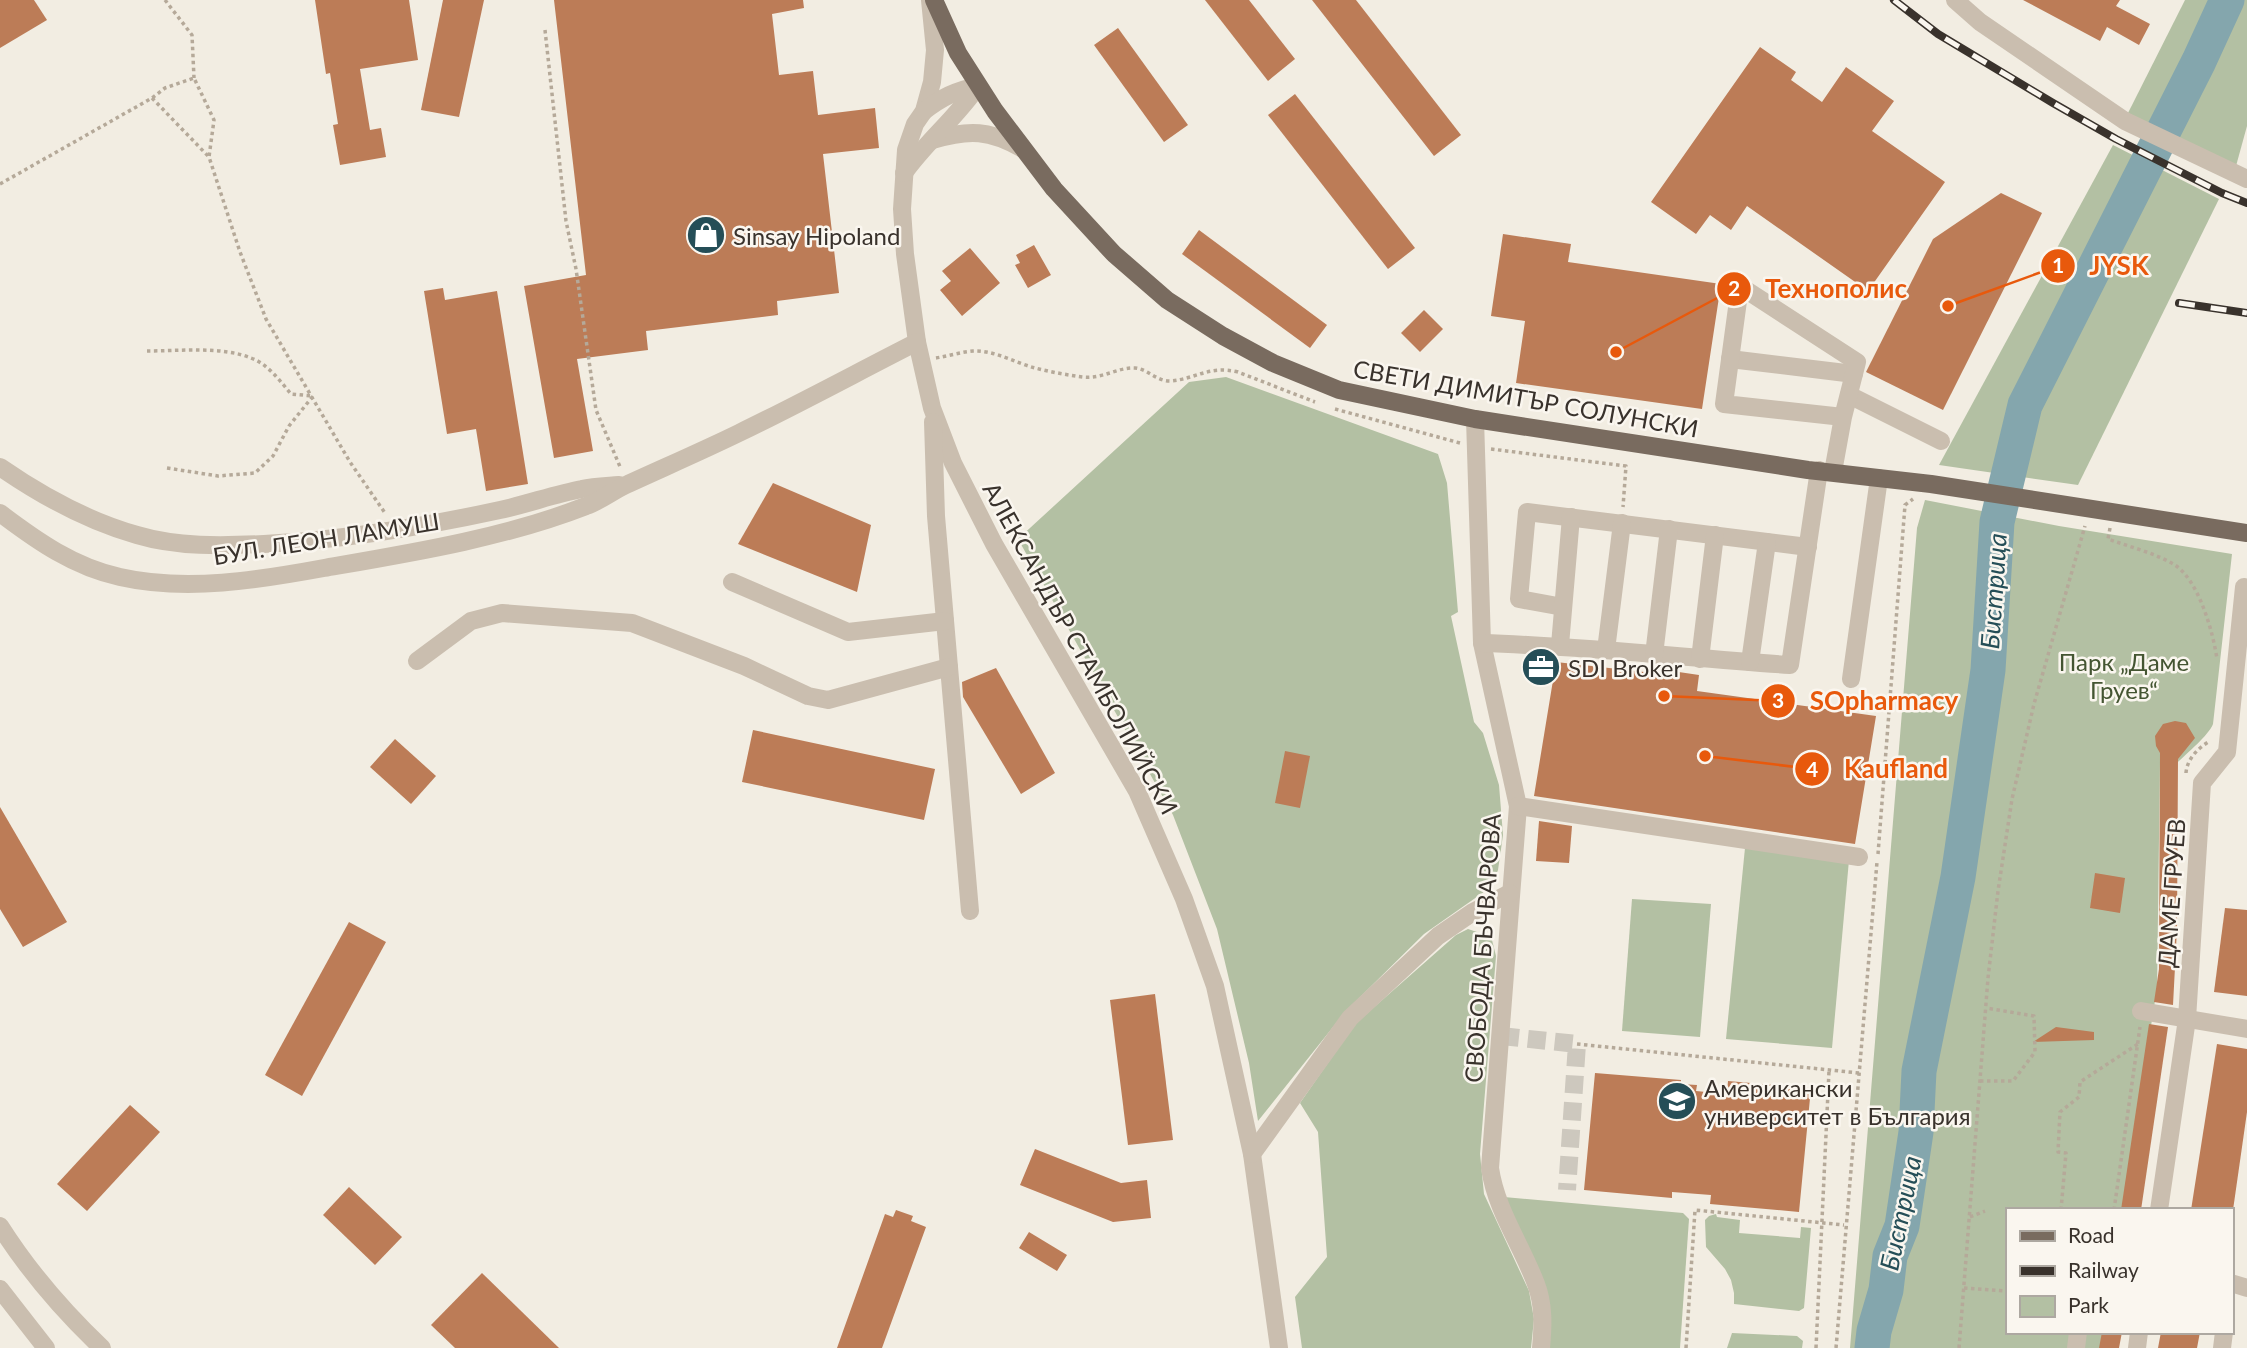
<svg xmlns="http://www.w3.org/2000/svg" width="2247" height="1348" font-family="Lato,sans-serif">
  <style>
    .green { fill: #b3c0a3 }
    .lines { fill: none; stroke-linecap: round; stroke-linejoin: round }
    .river { stroke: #84a6ad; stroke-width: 35 }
    .building { fill: #bc7c57 }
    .minor-tunnel { stroke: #cdc8be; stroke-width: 18; stroke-dasharray: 18 9; stroke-linecap: butt }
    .path { stroke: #b5a999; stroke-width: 3.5; stroke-dasharray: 3.5 3.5; stroke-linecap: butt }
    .minor { stroke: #cabeaf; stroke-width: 18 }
    .major { stroke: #796b5f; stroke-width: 18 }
    .rail-casing { stroke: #39322c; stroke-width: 8 }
    .rail { stroke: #faf6ef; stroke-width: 5; stroke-dasharray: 16; stroke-linecap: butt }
    .labels { text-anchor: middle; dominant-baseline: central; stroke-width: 5; stroke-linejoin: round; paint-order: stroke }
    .poi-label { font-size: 24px; fill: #39322c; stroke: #faf6ef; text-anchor: start }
    .street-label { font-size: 24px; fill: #39322c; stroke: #faf6ef }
    .park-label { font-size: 24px; fill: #445532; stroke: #faf6ef }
    .water-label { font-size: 26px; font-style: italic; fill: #254e57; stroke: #faf6ef }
    .leader { fill: none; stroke: #e8590c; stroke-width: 2.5 }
    .callout-dot { fill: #e8590c; stroke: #faf6ef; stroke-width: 2.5 }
    .mark-label { font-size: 21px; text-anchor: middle; font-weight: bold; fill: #fff }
    .callout-label { font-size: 26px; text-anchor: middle; font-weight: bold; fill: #e8590c; stroke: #faf6ef; stroke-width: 5; stroke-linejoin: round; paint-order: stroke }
  </style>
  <rect width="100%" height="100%" fill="#f2ede2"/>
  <g class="green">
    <polygon points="2185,0 2247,0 2247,126 2236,166 2128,113"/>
    <polygon points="2113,145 2219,199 2078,485 1939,465"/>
    <polygon points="1226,377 1438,454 1447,483 1458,612 1451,616 1474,722 1483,733 1499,785 1503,835 1498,870 1491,887 1424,934 1345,1012 1258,1121 1249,1063 1217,929 1173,815 1018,539 1189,382"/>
    <path d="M1925,500L2059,526L2232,554L2213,724C2209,735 2187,753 2177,763H2160L2157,988L2122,1210H2007V1332H2103L2100,1348H1850L1917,528Z"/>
    <polygon points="1745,848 1849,860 1832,1048 1726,1039"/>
    <polygon points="1632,899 1711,904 1700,1037 1622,1031"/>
    <polygon points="1468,929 1483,934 1492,940 1496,956 1480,1154 1484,1194 1529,1291 1534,1319 1531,1348 1302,1348 1295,1297 1327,1257 1318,1132 1300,1103 1355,1024 1456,935"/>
    <polygon points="1504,1197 1683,1213 1689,1219 1680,1348 1548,1348"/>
    <polygon points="1716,1214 1717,1217 1740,1220 1739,1233 1800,1238 1801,1227 1811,1228 1804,1308 1799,1311 1734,1304 1734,1293 1731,1280 1725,1269 1706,1247 1705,1220 1709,1216"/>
    <polygon points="1732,1333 1797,1336 1803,1341 1802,1348 1727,1348"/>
  </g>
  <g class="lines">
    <polyline class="river" points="1872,1348 1874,1331 1886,1290 1890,1256 1902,1226 1916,1132 1919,1071 1958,877 1988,670 1997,522 2025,405 2199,61 2227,0"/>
  </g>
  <g class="building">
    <polygon points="0,0 34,0 47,20 0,48"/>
    <polygon points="315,0 409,0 418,60 360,69 370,130 381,128 386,157 340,165 333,125 338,124 330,73 326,74"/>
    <polygon points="443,0 484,0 459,117 421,110"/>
    <polygon points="554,0 803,0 804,8 772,14 779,75 813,71 818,115 875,108 879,148 823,154 839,293 777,301 778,315 646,331 648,350 577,359 593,451 554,458 524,286 586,275"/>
    <polygon points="1205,0 1249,0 1295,59 1268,81"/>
    <polygon points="1312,0 1356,0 1461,135 1434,156"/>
    <polygon points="2023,0 2120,0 2116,6 2150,24 2139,45 2107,27 2100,41"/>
    <polygon points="1118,28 1188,125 1164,142 1094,45"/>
    <polygon points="1760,47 1796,72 1791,80 1822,102 1846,67 1894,101 1872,131 1945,182 1868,291 1747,206 1731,230 1710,215 1696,234 1651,202"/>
    <polygon points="1295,94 1415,248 1388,269 1268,115"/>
    <polygon points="2001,193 2042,213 1943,410 1866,372 1933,239"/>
    <polygon points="1199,230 1327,325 1310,348 1182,254"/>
    <polygon points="1503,234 1571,244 1568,262 1721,284 1702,409 1516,383 1525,321 1491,316"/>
    <polygon points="1034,245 1051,275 1028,288 1015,265 1020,263 1016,255"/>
    <polygon points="970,248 1000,283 962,316 940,290 951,281 942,271"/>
    <polygon points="443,288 445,300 497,291 528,484 486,491 476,429 447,434 424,291"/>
    <polygon points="1424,310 1443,329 1420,352 1401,333"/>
    <polygon points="773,483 871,525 857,592 738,544"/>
    <polygon points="1556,662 1671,675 1672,671 1699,675 1697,691 1876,716 1855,844 1534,796"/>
    <polygon points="996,668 1055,773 1021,794 963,697 962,682"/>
    <polygon points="2175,721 2186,723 2195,738 2178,759 2177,929 2173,1005 2154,1002 2159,969 2160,753 2156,746 2155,736 2163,724"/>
    <polygon points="753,730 935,769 924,820 742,782"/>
    <polygon points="395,739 436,776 411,804 370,767"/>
    <polygon points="1285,751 1310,756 1300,808 1275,803"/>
    <polygon points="0,807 67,922 23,947 0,909"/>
    <polygon points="1539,821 1572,826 1569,863 1536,861"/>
    <polygon points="2095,873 2125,878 2120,913 2090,908"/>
    <polygon points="2225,908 2247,910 2247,996 2214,992"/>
    <polygon points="349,922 386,942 302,1096 265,1075"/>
    <polygon points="1155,994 1173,1140 1128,1145 1110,1000"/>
    <polygon points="2149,1024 2168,1027 2141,1210 2121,1210"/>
    <polygon points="2056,1027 2094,1032 2094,1040 2033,1042"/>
    <polygon points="2217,1044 2247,1049 2247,1112 2233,1210 2191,1210"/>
    <polygon points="1595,1073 1681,1080 1681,1084 1697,1085 1696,1091 1727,1094 1728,1081 1811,1088 1799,1212 1710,1204 1711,1195 1672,1192 1672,1198 1584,1190"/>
    <polygon points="130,1105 160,1132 87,1211 57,1184"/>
    <polygon points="1035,1149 1121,1183 1147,1180 1151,1218 1113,1222 1020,1185"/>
    <polygon points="349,1187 402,1237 375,1265 323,1215"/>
    <polygon points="896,1210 913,1216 911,1221 926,1227 882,1348 837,1348 885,1214 893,1217"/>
    <polygon points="1029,1232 1067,1255 1057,1271 1019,1248"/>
    <polygon points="482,1273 559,1348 455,1348 431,1325"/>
    <polygon points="2102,1332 2122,1332 2119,1348 2099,1348"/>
    <polygon points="2161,1332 2200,1332 2197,1348 2158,1348"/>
  </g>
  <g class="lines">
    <polyline class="minor-tunnel" points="1501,1036 1577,1044 1567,1190"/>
    <g class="path">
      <polyline points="165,0 192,35 194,78"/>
      <polyline points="545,30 566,221 576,269 596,410 621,469"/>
      <polyline points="152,98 209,157"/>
      <polyline points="0,184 152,98 165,88 194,78 214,120 209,157 240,252 266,319 350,462 385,513"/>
      <path d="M147,351C178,351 222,346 251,358C268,364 280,381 291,394L313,396"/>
      <path d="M936,358C948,356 961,352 973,351C994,350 1016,363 1035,368C1051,372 1067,375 1083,377C1103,379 1118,367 1135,368C1148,369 1156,381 1170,381C1196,379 1209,365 1238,372L1315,402"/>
      <polyline points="1335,409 1460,443"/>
      <polyline points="1491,449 1626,466 1623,507"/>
      <polyline points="167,468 218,476 255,473 273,456 289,426 313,396"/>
      <path d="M2110,528L2108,539C2130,547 2155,553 2175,565C2199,581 2213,632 2217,659"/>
      <path d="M2186,773C2187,759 2198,748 2210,741"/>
      <polyline points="1878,854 1905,505 1913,499"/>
      <polyline points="1577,1044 1859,1073"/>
      <polyline points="1980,1081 2013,1081 2035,1052 2034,1016 1986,1008"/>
      <polyline points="2061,1210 2066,1153 2058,1152 2060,1112 2079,1097 2080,1082 2138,1044"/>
      <polyline points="2114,1210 2140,1027"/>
      <polyline points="1970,1217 1985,1211"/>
      <polyline points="1964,1288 2007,1291"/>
      <polyline points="1686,1348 1695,1210 1844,1225"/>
      <polyline points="1816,1348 1829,1071"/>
      <polyline points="1836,1348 1877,862"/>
      <polyline points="1959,1348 1988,978 1998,891 2012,799 2034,704 2085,526"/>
    </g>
    <g class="minor">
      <polyline points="930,0 935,50 932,82 924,111 915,124 906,150 902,209 905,254 917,342 932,408 953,463 994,544 1137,791 1184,899 1215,986 1252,1154 1279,1348"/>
      <polyline points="1955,0 1980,22 2125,121 2247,179"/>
      <path d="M924,111C941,98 956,90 978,86"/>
      <path d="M933,140C969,129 990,130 1023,149"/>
      <path d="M904,173C926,142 956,118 978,86"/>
      <polyline points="1730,359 1854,374"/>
      <polyline points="1849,395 1941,441"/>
      <path d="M1475,419L1482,643L1518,806L1490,1168C1496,1210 1521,1244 1536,1284C1544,1305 1543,1326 1541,1348"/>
      <polyline points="933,422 936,516 970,911"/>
      <path d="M0,467C42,496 87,521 137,535C177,547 222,546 264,544C343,540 422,527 500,510C528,504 555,494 582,489C594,486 607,486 619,485"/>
      <polyline points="1833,472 1843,417 1857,362 1740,286 1724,404 1843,417"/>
      <path d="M0,513C37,541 74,567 120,577C186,592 259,580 324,568C411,553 504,538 586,506C601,501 614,490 628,484C665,467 702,451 739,433C799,404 858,372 917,342"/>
      <polyline points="732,582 848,632 945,621"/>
      <polyline points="1563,607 1519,599 1527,512 1808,547"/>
      <path d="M1482,643C1585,646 1687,658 1790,665L1819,470"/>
      <polyline points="1560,645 1571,517"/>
      <polyline points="1606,650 1622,523"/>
      <polyline points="1654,655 1669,529"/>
      <polyline points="1700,659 1715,535"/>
      <polyline points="417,661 471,621 502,613 632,623 744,666 808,696 828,700 949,667"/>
      <polyline points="1750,662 1767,542"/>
      <polyline points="1851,679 1879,478"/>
      <polyline points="1518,806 1859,857"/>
      <polyline points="2141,1011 2247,1029"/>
      <polyline points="1252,1154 1350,1018 1438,936 1473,912 1510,893"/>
      <polyline points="2159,1210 2187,1019 2202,783 2227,752 2244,587"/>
      <path d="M0,1226C28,1270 64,1312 102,1348"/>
      <polyline points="2231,1283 2247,1288"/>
      <polyline points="0,1289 46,1348"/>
      <polyline points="2076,1348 2078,1332"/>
      <polyline points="2137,1348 2139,1332"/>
      <polyline points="2222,1348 2224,1332"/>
    </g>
    <polyline class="major" points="934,0 958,53 995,111 1054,189 1114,254 1167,300 1223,336 1273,363 1339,390 1475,419 1808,470 1931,484 2247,533"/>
    <g class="rail-casing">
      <g id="rail">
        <polyline points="1894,0 1938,34 2053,103 2116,139 2222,193 2247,203"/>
        <polyline points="2179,303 2247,313"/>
      </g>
    </g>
    <use href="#rail" class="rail"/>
  </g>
  <defs>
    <g id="shop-disc" transform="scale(2.0125)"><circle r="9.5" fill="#254e57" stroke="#faf6ef"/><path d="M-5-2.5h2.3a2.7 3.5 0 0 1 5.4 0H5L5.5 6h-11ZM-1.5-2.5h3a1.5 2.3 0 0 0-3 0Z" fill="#fff"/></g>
    <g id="office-disc" transform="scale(2.0125)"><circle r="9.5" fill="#254e57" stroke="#faf6ef"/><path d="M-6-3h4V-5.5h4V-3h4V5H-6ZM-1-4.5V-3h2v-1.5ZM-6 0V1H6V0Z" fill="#fff"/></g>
    <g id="university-disc" transform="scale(2.0125)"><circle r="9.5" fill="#254e57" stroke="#faf6ef"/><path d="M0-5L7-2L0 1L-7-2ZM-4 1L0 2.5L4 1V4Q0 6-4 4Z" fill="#fff"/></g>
  </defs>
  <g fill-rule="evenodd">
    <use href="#shop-disc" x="706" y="235"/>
    <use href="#office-disc" x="1541" y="667"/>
    <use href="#university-disc" x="1677" y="1101"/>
  </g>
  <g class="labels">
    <g class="poi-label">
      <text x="733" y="235">Sinsay Hipoland</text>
      <text x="1568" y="667">SDI Broker</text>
      <text x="1704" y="1087">Американски<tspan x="1704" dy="28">университет в България</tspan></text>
    </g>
    <g class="street-label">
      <text transform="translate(1526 398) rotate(10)">СВЕТИ ДИМИТЪР СОЛУНСКИ</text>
      <text transform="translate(326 538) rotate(-9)">БУЛ. ЛЕОН ЛАМУШ</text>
      <text transform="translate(1081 648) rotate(61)">АЛЕКСАНДЪР СТАМБОЛИЙСКИ</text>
      <text transform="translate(2171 893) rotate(-86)">ДАМЕ ГРУЕВ</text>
      <text transform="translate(1482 948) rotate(-86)">СВОБОДА БЪЧВАРОВА</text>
    </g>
    <g class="park-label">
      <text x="2124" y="661">Парк „Даме<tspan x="2124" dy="28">Груев“</tspan></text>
    </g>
    <g class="water-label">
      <text transform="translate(1993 591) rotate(-86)">Бистрица</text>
      <text transform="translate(1900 1213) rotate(-78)">Бистрица</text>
    </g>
  </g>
  <path class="leader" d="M1948 306L2058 266M1616 352L1734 289M1664 696L1778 701M1705 756L1812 769"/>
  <g class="callout-dot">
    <circle cx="1948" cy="306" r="7"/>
    <circle cx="1616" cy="352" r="7"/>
    <circle cx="1664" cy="696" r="7"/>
    <circle cx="1705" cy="756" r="7"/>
    <circle cx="2058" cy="266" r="18"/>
    <circle cx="1734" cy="289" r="18"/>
    <circle cx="1778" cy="701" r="18"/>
    <circle cx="1812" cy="769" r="18"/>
  </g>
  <g class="mark-label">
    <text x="2058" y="273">1</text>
    <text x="1734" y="296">2</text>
    <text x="1778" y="708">3</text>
    <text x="1812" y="777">4</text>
  </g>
  <g class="callout-label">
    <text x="2119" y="275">JYSK</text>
    <text x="1836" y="298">Технополис</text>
    <text x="1884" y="710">SOpharmacy</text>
    <text x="1896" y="778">Kaufland</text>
  </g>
  <rect x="2006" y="1208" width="228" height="126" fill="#faf6ef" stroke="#ada8a1" stroke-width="2"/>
  <rect x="2020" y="1231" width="35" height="10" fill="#796b5f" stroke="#ada8a1" stroke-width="2"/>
  <text x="2068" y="1243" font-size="21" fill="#39322c">Road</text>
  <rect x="2020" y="1266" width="35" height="10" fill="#39322c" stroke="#ada8a1" stroke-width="2"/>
  <text x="2068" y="1278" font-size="21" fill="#39322c">Railway</text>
  <rect x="2020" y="1296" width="35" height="21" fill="#b3c0a3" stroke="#ada8a1" stroke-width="2"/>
  <text x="2068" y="1313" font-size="21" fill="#39322c">Park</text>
</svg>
